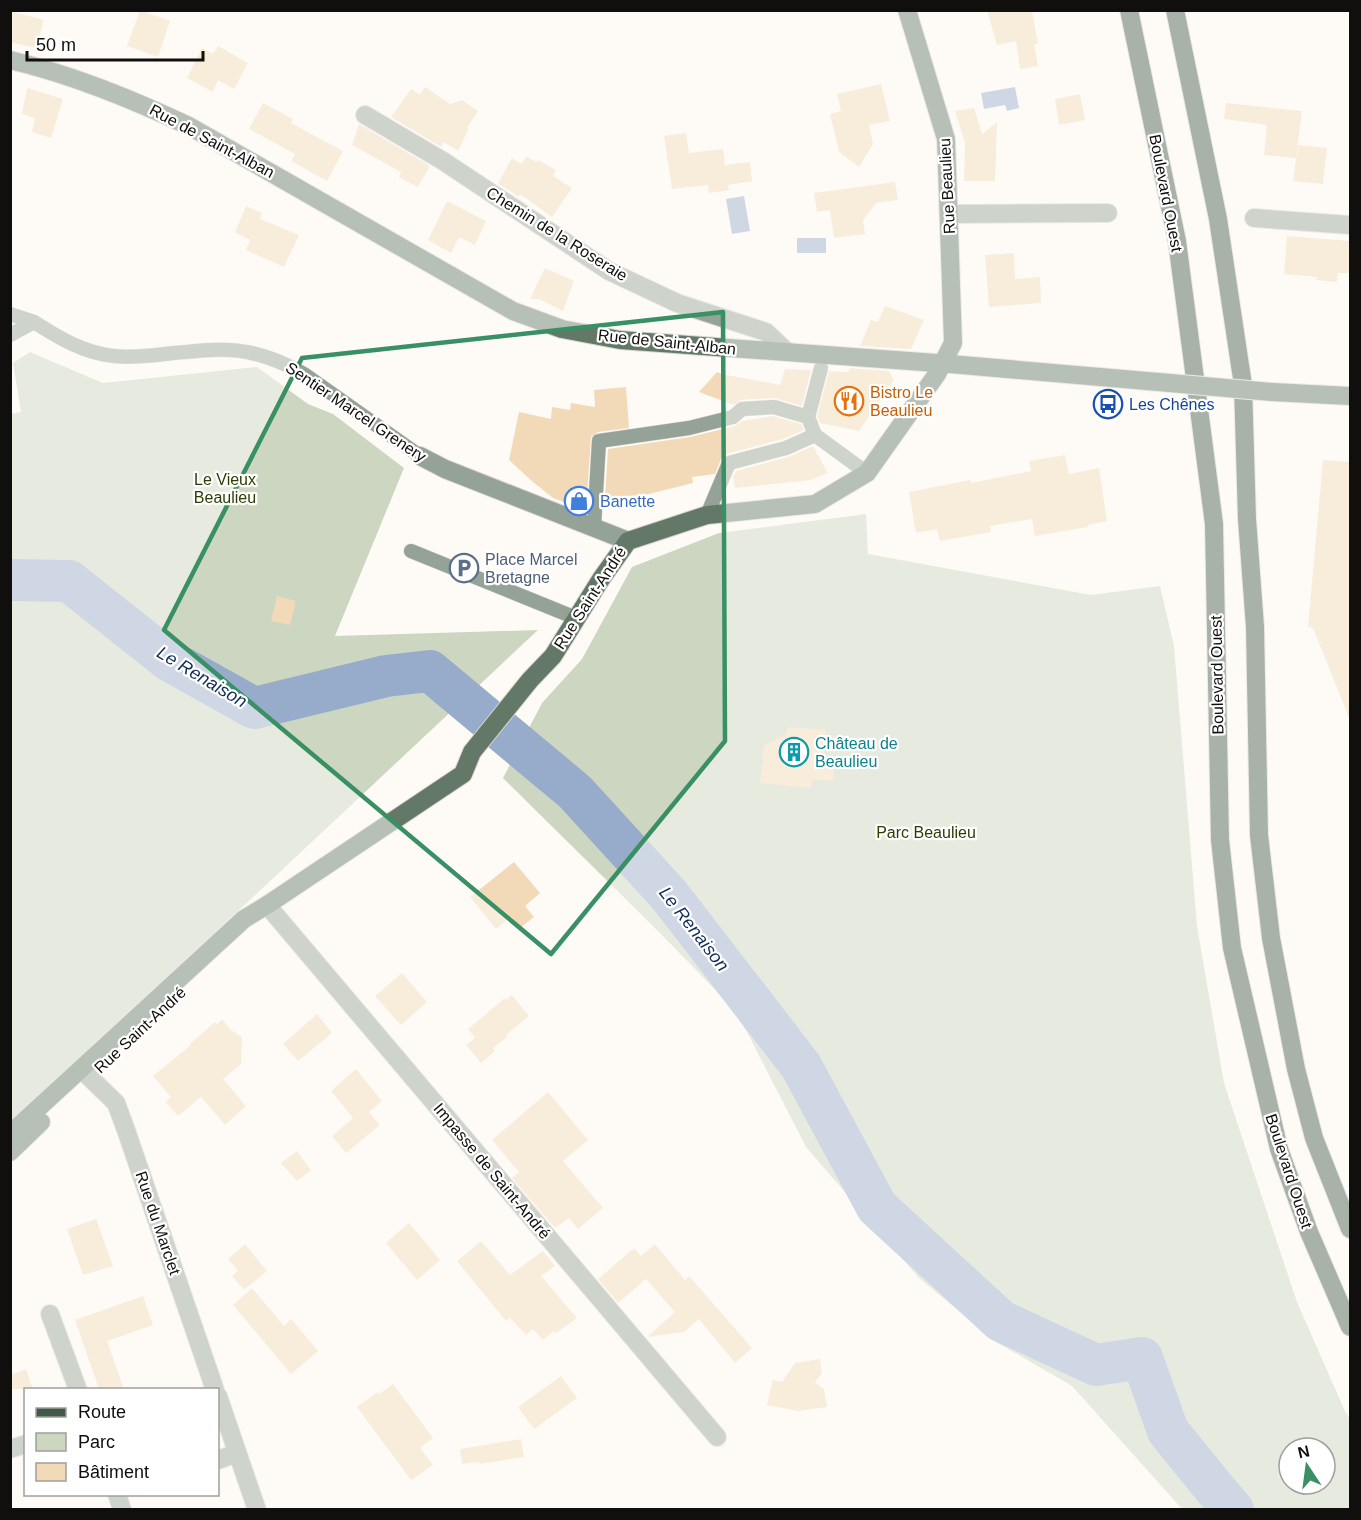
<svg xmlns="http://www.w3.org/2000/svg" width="1361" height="1520" font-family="Arial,sans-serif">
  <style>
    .green { fill: #cdd6c0; fill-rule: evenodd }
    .water { fill: #96acca }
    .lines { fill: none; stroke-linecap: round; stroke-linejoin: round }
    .river { stroke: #96acca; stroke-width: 42 }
    .building { fill: #f2dab9 }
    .lane-casing { stroke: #d8d5d2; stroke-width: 15 }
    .street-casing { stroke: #d8d5d2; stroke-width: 20 }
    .secondary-casing { stroke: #d8d5d2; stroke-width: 20 }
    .primary-casing { stroke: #d8d5d2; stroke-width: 20 }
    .lane { stroke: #94a297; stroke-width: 14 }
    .street { stroke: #94a297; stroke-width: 18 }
    .secondary { stroke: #637867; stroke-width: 18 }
    .primary { stroke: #415a47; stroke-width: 18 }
    .secondary-bridge-casing { stroke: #d8d5d2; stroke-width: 20; stroke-linecap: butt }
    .secondary-bridge { stroke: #637867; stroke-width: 18 }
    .marked { fill: none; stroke: #399064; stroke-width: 4.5; stroke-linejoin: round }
    .labels { text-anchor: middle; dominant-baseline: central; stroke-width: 4.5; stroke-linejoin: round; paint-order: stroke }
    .street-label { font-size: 16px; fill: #100f0d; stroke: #fff }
    .food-label { font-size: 16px; fill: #c56008; stroke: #fff; text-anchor: start }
    .transit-label { font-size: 16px; fill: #164399; stroke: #fff; text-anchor: start }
    .park-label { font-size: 16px; fill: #2d3e05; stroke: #fff }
    .shop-label { font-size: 16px; fill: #366cbe; stroke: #fff; text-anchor: start }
    .service-label { font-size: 16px; fill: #4e5e75; stroke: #fff; text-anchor: start }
    .culture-label { font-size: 16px; fill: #0d838f; stroke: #fff; text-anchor: start }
    .water-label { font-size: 18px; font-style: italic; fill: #0f2e56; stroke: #fff }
  </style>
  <rect width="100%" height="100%" fill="#fefbf7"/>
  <g class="green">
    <polygon points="30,352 103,383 257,367 308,404 333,414 404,468 335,636 538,630 11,1124 10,414 21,412 13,363"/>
    <path d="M866,514L868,554L1091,595L1160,586L1174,646L1197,926L1224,1083L1297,1302L1344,1409L1350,1420V1509H1182L1072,1386L996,1342L919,1278L806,1147L748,1034L731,1006L657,930L503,778L542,703L582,659L632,567L719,533ZM1289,1448H1325V1484H1289Z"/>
  </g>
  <g class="water">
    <polygon points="1015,87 1019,108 1007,111 1005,105 984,109 981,93"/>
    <polygon points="744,196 750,231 732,234 726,199"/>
    <rect x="797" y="238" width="29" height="15"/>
  </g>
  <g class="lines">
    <polyline class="river" points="10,580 69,581 170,661 254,708 386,676 430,671 575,792 669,895 801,1066 877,1207 1001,1321 1096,1365 1142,1358 1168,1431 1215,1489 1233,1510"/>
  </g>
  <g class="building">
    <polygon points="140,10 170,21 158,57 127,46"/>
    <polygon points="987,10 1032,10 1038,44 1034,44 1038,66 1020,69 1016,41 997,45"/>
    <polygon points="10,11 44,20 36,48 10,42"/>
    <polygon points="218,46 248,63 234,89 218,80 213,92 187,78 202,48 213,54"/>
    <polygon points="881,84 890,121 869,125 873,144 859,167 839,152 830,114 841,111 837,94"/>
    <polygon points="425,87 450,104 462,100 478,111 467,128 468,130 458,151 444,142 441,147 391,117 411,89 420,95"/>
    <polygon points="27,88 63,99 51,138 32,132 35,118 22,114"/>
    <polygon points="1080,94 1085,120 1059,125 1055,99"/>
    <polygon points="263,103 293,119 291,123 343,151 327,181 291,161 295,154 249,129"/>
    <polygon points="1226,103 1302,111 1296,158 1264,155 1267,125 1224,119"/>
    <polygon points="974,108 982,134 997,122 995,181 964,181 965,143 955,111"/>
    <polygon points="359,124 430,166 418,187 399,177 401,172 352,145"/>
    <polygon points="686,133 689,153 723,149 725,165 750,162 752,181 728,185 729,190 709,193 708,185 672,189 664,136"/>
    <polygon points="1298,145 1327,148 1323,184 1293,181"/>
    <polygon points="526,156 536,162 538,160 556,170 553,176 572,188 552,217 520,194 519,197 498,183 512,158 522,164"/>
    <polygon points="895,182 898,200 876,203 863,220 865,234 834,238 830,210 817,212 814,193"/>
    <polygon points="447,201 486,221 475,245 459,237 451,253 428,240"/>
    <polygon points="246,206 262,213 260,219 299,235 284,267 246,250 250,240 235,232"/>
    <polygon points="1287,236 1350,241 1350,273 1338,273 1337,282 1316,280 1317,277 1284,274"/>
    <polygon points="1014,253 1015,279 1040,277 1041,303 989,307 985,255"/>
    <polygon points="545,268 574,281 563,311 539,299 530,299"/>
    <polygon points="885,306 924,320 911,349 860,346 871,320 878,322"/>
    <polygon points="850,368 889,371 894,380 859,431 820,423 817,416 829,371 848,372"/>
    <polygon points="785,369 811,370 802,406 774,398 741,400 734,405 699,392 717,372 722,374 780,385"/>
    <polygon points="626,387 629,428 598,432 591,437 586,510 553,498 533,482 509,460 519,412 551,419 552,407 570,410 571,403 595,407 594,390"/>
    <polygon points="773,416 801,424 804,430 783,439 726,454 721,459 715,474 692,477 693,483 645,495 605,497 608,449 690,437 735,426 742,421"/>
    <polygon points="813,446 828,473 811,480 735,488 733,477 736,471 788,457"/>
    <polygon points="1065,455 1069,474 1099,468 1107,521 1088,525 1088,527 1035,536 1032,519 990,526 991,532 940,541 937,529 916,533 909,492 970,480 971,483 1031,471 1029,461"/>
    <polygon points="1323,460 1350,462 1350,720 1313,628 1308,627"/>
    <polygon points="277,596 296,601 290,625 271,621"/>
    <polygon points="787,727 826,730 823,759 835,761 833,781 812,779 811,788 760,783 764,745 786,735"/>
    <polygon points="514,862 540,893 525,906 534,917 520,928 511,917 496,929 470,897"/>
    <polygon points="402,973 427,1002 401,1025 375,996"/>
    <polygon points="512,995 529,1016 506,1035 507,1037 493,1048 495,1051 481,1063 466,1045 475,1038 468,1029 505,998 506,1000"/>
    <polygon points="317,1014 332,1033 298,1061 283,1044"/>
    <polygon points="222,1019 231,1030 242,1037 241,1064 223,1079 246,1106 225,1125 201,1097 178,1116 166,1102 171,1097 153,1076 191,1045 190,1044 215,1022 217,1024"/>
    <polygon points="356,1069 382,1101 369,1112 380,1125 346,1153 332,1136 353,1118 331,1091"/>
    <polygon points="548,1092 588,1140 563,1161 603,1208 578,1229 569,1218 555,1228 512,1178 519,1172 492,1140"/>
    <polygon points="297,1151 311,1170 297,1181 281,1163"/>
    <polygon points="96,1219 113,1266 83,1275 67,1229"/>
    <polygon points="409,1223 440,1260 417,1280 386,1243"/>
    <polygon points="481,1241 510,1275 543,1251 555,1266 541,1276 577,1318 556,1333 554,1331 543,1340 533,1329 526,1335 510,1318 506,1321 457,1261"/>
    <polygon points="245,1244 267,1271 244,1290 232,1276 238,1271 228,1259"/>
    <polygon points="655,1244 685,1280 689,1276 752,1348 735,1363 699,1319 684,1332 647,1337 675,1312 646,1279 618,1303 598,1279 634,1248 641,1256"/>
    <polygon points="252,1288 284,1326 291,1319 318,1351 291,1374 233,1305"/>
    <polygon points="143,1296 153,1325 107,1341 124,1389 99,1389 75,1320"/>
    <polygon points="820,1359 822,1373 815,1382 824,1389 827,1407 798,1411 767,1405 773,1380 782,1382 795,1363"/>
    <polygon points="26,1369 33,1389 10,1389 10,1375"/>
    <polygon points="561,1376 577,1398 534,1429 518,1407"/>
    <polygon points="393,1384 433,1438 420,1448 433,1465 411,1480 357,1407 378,1392 379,1394"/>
    <polygon points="521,1439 524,1457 480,1464 479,1462 462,1464 460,1449"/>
  </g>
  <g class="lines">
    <g class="lane-casing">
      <g id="lane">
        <polyline points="10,314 34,322"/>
        <path d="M10,335L34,322C59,338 84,353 114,356C131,358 148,356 165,354C222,348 251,344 304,374L420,456"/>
        <polyline points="808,417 821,368"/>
        <polyline points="707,515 729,463 786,448 815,435 867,473"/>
        <polyline points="594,527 599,441 689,428 733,417 742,409 774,407 808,417 815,435"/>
        <polyline points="411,551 576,618"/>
      </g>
    </g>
    <g class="street-casing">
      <g id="street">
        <polyline points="365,115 443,161 609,271 677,303 766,332 787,352"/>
        <polyline points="949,214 1108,213"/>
        <polyline points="1254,218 1350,225"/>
        <polyline points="420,456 445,469 628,541"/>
        <polyline points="267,905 717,1437"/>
        <polyline points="81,1069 116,1103 126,1130 215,1390"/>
        <polyline points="50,1314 78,1390"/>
        <polyline points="218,1396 257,1510"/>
        <polyline points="10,1449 26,1444"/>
        <polyline points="218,1460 237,1453"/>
        <polyline points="117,1494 122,1510"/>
      </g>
    </g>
    <g class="secondary-casing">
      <g id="secondary">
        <path d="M10,60C73,75 131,99 189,126L513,311L562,329L620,340L950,364L1170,383"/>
        <polyline points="1272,392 1350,396"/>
        <polyline points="10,1134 244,919 267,905 463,774 472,752 530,680 553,656 601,579 628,541 707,515 815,504 867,473 937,374 953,343 946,139 907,10"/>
        <polyline points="10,1152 41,1122"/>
      </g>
    </g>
    <g class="primary-casing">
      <g id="primary">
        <polyline points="1129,10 1177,241 1214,524 1220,840 1232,948 1279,1149 1309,1232 1350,1327"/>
        <polyline points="1175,10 1218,219 1243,385 1247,519 1255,627 1259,835 1271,938 1296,1069 1314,1138 1350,1229"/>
      </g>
    </g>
    <use href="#lane" class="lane"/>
    <use href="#street" class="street"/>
    <use href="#secondary" class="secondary"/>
    <use href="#primary" class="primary"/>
    <g class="secondary-bridge-casing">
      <polyline id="secondary-bridge" points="1170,383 1272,392"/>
    </g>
    <use href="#secondary-bridge" class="secondary-bridge"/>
  </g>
  <path d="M0 0H1361V1520H0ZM723,312L725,741L551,954L164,630L302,358Z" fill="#fefbf7" fill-opacity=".55" fill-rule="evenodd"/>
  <path class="marked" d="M723,312L725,741L551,954L164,630L302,358Z"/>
  <defs>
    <g id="restaurant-ring" transform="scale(1.5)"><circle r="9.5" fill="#fff" stroke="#e8710a" stroke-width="1.5"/><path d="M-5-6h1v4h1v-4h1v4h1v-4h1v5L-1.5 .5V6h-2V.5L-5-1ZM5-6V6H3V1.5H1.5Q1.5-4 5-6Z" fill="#e8710a"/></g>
    <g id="bus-ring" transform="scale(1.5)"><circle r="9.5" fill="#fff" stroke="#1a4fb4" stroke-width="1.5"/><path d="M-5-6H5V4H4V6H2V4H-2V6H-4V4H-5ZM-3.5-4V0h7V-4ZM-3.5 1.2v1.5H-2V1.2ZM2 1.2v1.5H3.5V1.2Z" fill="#1a4fb4"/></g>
    <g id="shop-ring" transform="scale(1.5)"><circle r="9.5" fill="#fff" stroke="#3f7fe0" stroke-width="1.5"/><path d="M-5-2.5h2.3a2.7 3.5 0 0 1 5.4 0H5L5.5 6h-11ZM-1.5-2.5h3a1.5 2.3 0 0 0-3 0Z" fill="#3f7fe0"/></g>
    <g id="parking-ring" transform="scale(1.5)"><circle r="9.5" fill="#fff" stroke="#5c6f8a" stroke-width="1.5"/><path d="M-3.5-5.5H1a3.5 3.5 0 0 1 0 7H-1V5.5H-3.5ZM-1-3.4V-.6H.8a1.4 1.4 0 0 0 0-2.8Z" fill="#5c6f8a"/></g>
    <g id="building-ring" transform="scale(1.5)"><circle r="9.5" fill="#fff" stroke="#0f9aa8" stroke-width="1.5"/><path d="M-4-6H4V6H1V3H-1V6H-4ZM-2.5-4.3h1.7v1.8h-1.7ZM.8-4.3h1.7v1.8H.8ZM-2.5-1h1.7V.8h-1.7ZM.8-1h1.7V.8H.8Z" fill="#0f9aa8"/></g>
  </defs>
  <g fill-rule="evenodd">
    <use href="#restaurant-ring" x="849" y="401"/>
    <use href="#bus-ring" x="1108" y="404"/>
    <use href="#shop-ring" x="579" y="501"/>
    <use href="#parking-ring" x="464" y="568"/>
    <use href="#building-ring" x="794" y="752"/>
  </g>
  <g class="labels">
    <g class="street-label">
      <text transform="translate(212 141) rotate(28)">Rue de Saint-Alban</text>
      <text transform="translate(947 186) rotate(-93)">Rue Beaulieu</text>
      <text transform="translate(1166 193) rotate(79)">Boulevard Ouest</text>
      <text transform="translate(557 234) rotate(32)">Chemin de la Roseraie</text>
      <text transform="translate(667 342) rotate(6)">Rue de Saint-Alban</text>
      <text transform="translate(356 412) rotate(34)">Sentier Marcel Grenery</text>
      <text transform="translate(590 598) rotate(-57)">Rue Saint-André</text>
      <text transform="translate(1217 675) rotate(-91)">Boulevard Ouest</text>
      <text transform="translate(140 1030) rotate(-43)">Rue Saint-André</text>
      <text transform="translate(492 1171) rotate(50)">Impasse de Saint-André</text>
      <text transform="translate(1289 1171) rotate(72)">Boulevard Ouest</text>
      <text transform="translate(158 1223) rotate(71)">Rue du Marclet</text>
    </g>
    <g class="food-label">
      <text x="870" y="392">Bistro Le<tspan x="870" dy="18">Beaulieu</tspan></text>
    </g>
    <g class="transit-label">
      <text x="1129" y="404">Les Chênes</text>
    </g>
    <g class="park-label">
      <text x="225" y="479">Le Vieux<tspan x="225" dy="18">Beaulieu</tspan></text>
      <text x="926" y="832">Parc Beaulieu</text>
    </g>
    <g class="shop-label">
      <text x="600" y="501">Banette</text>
    </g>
    <g class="service-label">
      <text x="485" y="559">Place Marcel<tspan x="485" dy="18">Bretagne</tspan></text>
    </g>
    <g class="culture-label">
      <text x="815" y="743">Château de<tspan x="815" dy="18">Beaulieu</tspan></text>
    </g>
    <g class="water-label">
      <text transform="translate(202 677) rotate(31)">Le Renaison</text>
      <text transform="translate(694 929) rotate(52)">Le Renaison</text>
    </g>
  </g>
  <rect width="1361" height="1520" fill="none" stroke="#100f0d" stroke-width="24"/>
  <rect x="24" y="1388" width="195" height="108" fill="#ffffff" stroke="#9f9f9e" stroke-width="1.5"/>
  <rect x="36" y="1408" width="30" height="9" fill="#415a47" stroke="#9f9f9e" stroke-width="1.5"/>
  <text x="78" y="1418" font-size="18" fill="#100f0d">Route</text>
  <rect x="36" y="1433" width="30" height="18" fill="#cdd6c0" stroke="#9f9f9e" stroke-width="1.5"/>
  <text x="78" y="1448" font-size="18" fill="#100f0d">Parc</text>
  <rect x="36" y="1463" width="30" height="18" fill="#f2dab9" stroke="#9f9f9e" stroke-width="1.5"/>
  <text x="78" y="1478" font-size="18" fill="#100f0d">Bâtiment</text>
  <g transform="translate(1307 1466) rotate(347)"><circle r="28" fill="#ffffff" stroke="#9f9f9e" stroke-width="1.5"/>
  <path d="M0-4.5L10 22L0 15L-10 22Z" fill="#399064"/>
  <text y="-9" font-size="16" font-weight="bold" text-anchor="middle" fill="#100f0d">N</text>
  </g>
  <path d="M27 51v9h176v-9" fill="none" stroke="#100f0d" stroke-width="3"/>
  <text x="36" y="51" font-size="18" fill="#100f0d" stroke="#ffffff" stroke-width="4.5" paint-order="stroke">50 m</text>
</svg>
